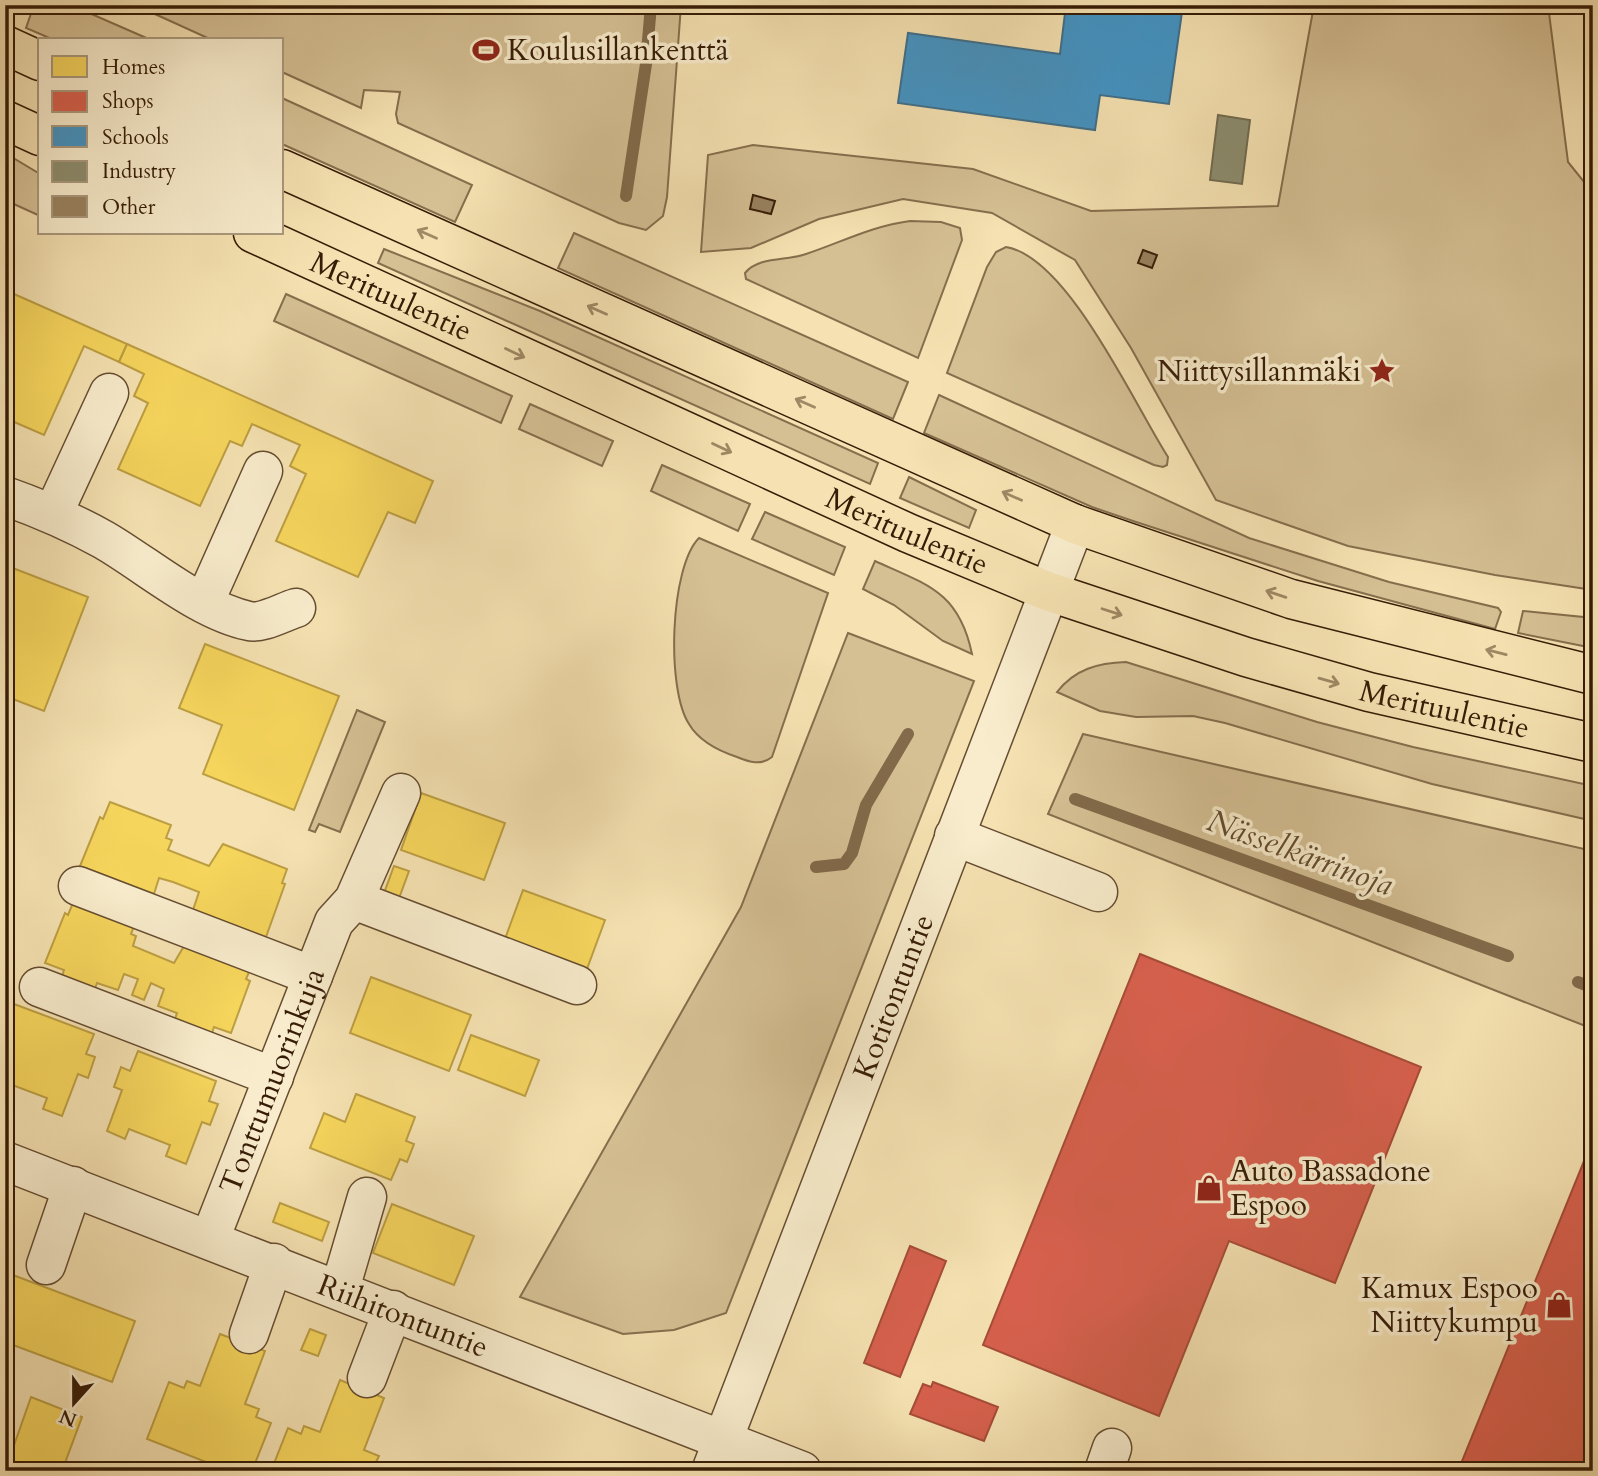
<svg xmlns="http://www.w3.org/2000/svg" width="1598" height="1476" font-family="Cardo,serif">
  <style>
    .green { fill: #d5c094; stroke: #866e4d; stroke-width: 2 }
    .homes { fill: #f6d55c; stroke: #bc9e42; stroke-width: 2 }
    .shops { fill: #d6604d; stroke: #a64c38; stroke-width: 2 }
    .schools { fill: #4393c3; stroke: #3f6f8a; stroke-width: 2 }
    .industry { fill: #8c8c6e; stroke: #726a4f; stroke-width: 2 }
    .lines { fill: none; stroke-linecap: round; stroke-linejoin: round }
    .stream { stroke: #826a4a; stroke-width: 12 }
    .building { fill: #99825f; stroke: #361c06; stroke-width: 2 }
    .minor-casing { stroke: #664d31; stroke-width: 41 }
    .major-casing { stroke: #361c06; stroke-width: 41 }
    .minor { stroke: #f8eccc; stroke-width: 38 }
    .major { stroke: #f5e1b1; stroke-width: 38 }
    .oneway { stroke: #9f8864 }
    .labels { text-anchor: middle; dominant-baseline: central; stroke-width: 7; stroke-linejoin: round; paint-order: stroke }
    .poi-label { font-size: 30px; fill: #361c06; stroke: #f8eccc; text-anchor: start }
    .street-label { font-size: 30px; fill: #361c06; stroke: #f8eccc }
    .water-label { font-size: 32px; font-style: italic; fill: #624a2e; stroke: #f8eccc }
  </style>
  <rect width="100%" height="100%" fill="#f5e1b1"/>
  <filter id="stains"><feTurbulence type="fractalNoise" baseFrequency=".00286" numOctaves="4"/><feColorMatrix values="0 0 0 0 .2 0 0 0 0 .09 0 0 0 0 .02 0 0 0 .5 -.17"/></filter>
  <radialGradient id="worn" r=".72"><stop offset=".6" stop-color="#630" stop-opacity="0"/><stop offset="1" stop-color="#630" stop-opacity=".3"/></radialGradient>
  <g class="green">
    <polygon points="34,5 71,5 151,40 54,40 26,28"/>
    <polygon points="135,5 681,5 667,197 663,216 646,230 619,223 398,123 396,114 400,92 364,90 361,108 282,72 282,40 212,40"/>
    <polygon points="1314,5 1548,5 1568,162 1593,193 1593,590 1495,575 1348,546 1216,500 1131,348 1075,260 992,213 903,199 819,219 751,248 701,252 708,155 753,145 973,169 1091,211 1278,206"/>
    <polygon points="282,98 472,185 455,222 282,144"/>
    <polygon points="5,153 40,174 40,216 5,200"/>
    <path d="M910,221L941,222L960,228L962,240L918,358L746,279L745,273C759,256 787,261 806,254C842,242 872,226 910,221Z"/>
    <polygon points="574,233 908,382 893,419 558,268"/>
    <path d="M1006,247C1068,257 1135,406 1168,457L1167,465L1163,467L1154,465L947,373L987,267L996,252Z"/>
    <polygon points="384,249 540,311 878,463 870,484 378,263"/>
    <polygon points="286,294 512,396 501,423 274,321"/>
    <polygon points="939,395 1249,538 1389,582 1498,608 1501,612 1495,629 1318,581 1136,522 1092,507 924,433"/>
    <polygon points="530,404 613,441 602,466 519,429"/>
    <polygon points="662,465 750,504 738,531 651,491"/>
    <polygon points="909,477 976,510 969,528 900,498"/>
    <polygon points="765,512 845,547 834,575 752,539"/>
    <path d="M699,538L828,593L772,757C761,766 749,762 737,757C719,751 699,741 689,724C666,689 670,567 699,538Z"/>
    <path d="M875,561C928,585 959,592 972,654L943,641L894,605L863,589Z"/>
    <polygon points="1523,611 1593,618 1593,648 1518,633"/>
    <polygon points="848,633 974,681 726,1313 674,1330 623,1334 520,1297 741,907"/>
    <path d="M1126,662L1317,722L1413,747L1593,786V821L1432,784L1225,723L1193,716L1136,717L1100,711L1057,692C1075,669 1098,663 1126,662Z"/>
    <polygon points="357,710 385,722 340,832 319,824 315,832 309,830"/>
    <polygon points="1083,734 1593,851 1593,1029 1048,814"/>
  </g>
  <g class="homes">
    <polygon points="5,290 127,344 119,362 84,346 44,435 5,418"/>
    <polygon points="127,344 433,481 415,523 388,512 358,577 276,541 306,474 290,466 300,445 252,424 242,446 230,441 200,506 118,469 148,403 134,396 144,374 119,362"/>
    <polygon points="5,565 88,597 44,711 5,696"/>
    <polygon points="205,644 339,696 294,810 203,774 222,725 179,708"/>
    <polygon points="421,793 505,823 484,880 401,850"/>
    <polygon points="110,802 171,825 166,838 172,840 168,850 209,866 223,844 287,869 282,883 285,884 266,937 193,910 199,892 173,882 159,878 154,894 80,866 100,817 103,819"/>
    <polygon points="394,866 409,871 398,901 383,896"/>
    <polygon points="523,890 605,920 584,977 502,947"/>
    <polygon points="75,898 136,921 131,934 136,936 133,946 174,963 187,941 252,965 246,979 250,981 231,1033 214,1027 210,1039 173,1025 177,1013 158,1006 164,989 151,983 144,1000 132,995 138,979 124,974 118,990 97,983 93,994 60,982 64,970 45,963 65,913 68,915"/>
    <polygon points="371,977 471,1015 449,1071 350,1033"/>
    <polygon points="14,1004 94,1034 86,1054 95,1057 88,1078 78,1074 62,1116 43,1109 47,1098 7,1083 5,1086 5,1021"/>
    <polygon points="471,1035 539,1060 525,1096 458,1070"/>
    <polygon points="138,1051 216,1081 209,1101 218,1104 210,1125 202,1122 186,1164 166,1156 170,1145 129,1129 125,1139 107,1131 122,1090 114,1087 121,1067 130,1071"/>
    <polygon points="356,1094 415,1117 406,1141 414,1144 407,1162 400,1159 391,1180 310,1148 324,1113 345,1122"/>
    <polygon points="280,1203 329,1222 322,1241 273,1222"/>
    <polygon points="392,1204 474,1236 454,1285 373,1253"/>
    <polygon points="5,1272 135,1321 112,1382 5,1342"/>
    <polygon points="310,1329 326,1335 318,1356 301,1350"/>
    <polygon points="220,1334 265,1351 245,1404 259,1409 256,1417 271,1423 252,1471 229,1471 147,1439 169,1382 184,1388 187,1381 200,1386"/>
    <polygon points="340,1380 384,1398 364,1450 379,1456 376,1462 390,1467 389,1471 271,1471 288,1428 301,1434 304,1426 320,1432"/>
    <polygon points="31,1397 82,1417 62,1471 5,1471"/>
  </g>
  <g class="shops">
    <polygon points="1140,954 1421,1067 1335,1283 1229,1241 1159,1416 983,1345"/>
    <polygon points="1593,1139 1593,1471 1458,1471"/>
    <polygon points="910,1246 946,1261 900,1377 864,1363"/>
    <polygon points="933,1382 998,1407 984,1441 910,1414 923,1384 931,1387"/>
  </g>
  <polygon class="schools" points="1066,5 1183,5 1169,104 1100,95 1095,130 898,103 908,33 1060,54"/>
  <polygon class="industry" points="1218,115 1250,120 1242,184 1210,180"/>
  <g class="lines">
    <g class="stream">
      <polyline points="626,196 646,64 651,5"/>
      <polyline points="1075,799 1508,956"/>
      <polyline points="816,867 844,864 852,853 866,805 908,734"/>
      <polyline points="1578,982 1593,988"/>
    </g>
  </g>
  <g class="building">
    <polygon points="753,195 775,201 771,214 750,209"/>
    <polygon points="1143,250 1157,255 1152,268 1138,263"/>
  </g>
  <g class="lines">
    <g class="minor-casing">
      <g id="minor">
        <path d="M5,496C39,508 72,522 104,540C147,565 200,611 249,621C262,624 283,612 296,608"/>
        <polyline points="53,514 109,393"/>
        <polyline points="204,603 263,471"/>
        <polyline points="954,836 1098,892"/>
        <polyline points="78,886 313,976"/>
        <polyline points="354,900 577,985"/>
        <polyline points="39,987 274,1077"/>
        <path id="s1" d="M5,1161L802,1471"/>
        <path id="s2" d="M210,1239L334,922L354,900L401,793"/>
        <polyline points="46,1265 73,1186"/>
        <polyline points="340,1289 367,1197"/>
        <polyline points="249,1334 274,1263"/>
        <polyline points="367,1378 393,1310"/>
        <path id="s3" d="M711,1471L1075,524"/>
        <polyline points="1104,1471 1112,1448"/>
      </g>
    </g>
    <g class="major-casing">
      <g id="major">
        <polyline points="5,45 40,61"/>
        <polyline points="5,120 40,136"/>
        <polyline points="282,169 1075,524 1291,599 1593,675"/>
        <path id="s4" d="M253,233L908,533L1047,591L1246,657L1369,692L1593,743"/>
      </g>
    </g>
    <use href="#minor" class="minor"/>
    <use href="#major" class="major"/>
  </g>
  <defs><path id="oneway-shaft" d="M-6 0H5M1.5-3L5.5 0L1.5 3" fill="none" stroke-width="1.6" stroke-linecap="round" stroke-linejoin="round" transform="scale(1.75)"/></defs>
  <g class="oneway">
    <use href="#oneway-shaft" transform="translate(427 234) rotate(-156)"/>
    <use href="#oneway-shaft" transform="translate(597 310) rotate(-156)"/>
    <use href="#oneway-shaft" transform="translate(515 353) rotate(25)"/>
    <use href="#oneway-shaft" transform="translate(805 403) rotate(-156)"/>
    <use href="#oneway-shaft" transform="translate(722 448) rotate(25)"/>
    <use href="#oneway-shaft" transform="translate(1012 496) rotate(-156)"/>
    <use href="#oneway-shaft" transform="translate(1276 594) rotate(-161)"/>
    <use href="#oneway-shaft" transform="translate(1112 612) rotate(18)"/>
    <use href="#oneway-shaft" transform="translate(1496 652) rotate(-166)"/>
    <use href="#oneway-shaft" transform="translate(1329 681) rotate(16)"/>
  </g>
  <defs>
    <g id="stadium-bare" transform="scale(2.1)"><path d="M0-5a6.5 5 0 1 0 0 10a6.5 5 0 1 0 0-10ZM-3.5-1.8h7v3.6h-7Z" fill="#8f2418" stroke="#f8eccc" stroke-width="2.5" paint-order="stroke"/></g>
    <g id="sight-bare" transform="scale(2.1)"><path d="M0-6L1.8-2.2L6-1.7L2.9 1.2L3.7 5.4L0 3.3L-3.7 5.4L-2.9 1.2L-6-1.7L-1.8-2.2Z" fill="#8f2418" stroke="#f8eccc" stroke-width="2.5" paint-order="stroke"/></g>
    <g id="shop-bare" transform="scale(2.1)"><path d="M-5-2.5h2.3a2.7 3.5 0 0 1 5.4 0H5L5.5 6h-11ZM-1.5-2.5h3a1.5 2.3 0 0 0-3 0Z" fill="#8f2418" stroke="#f8eccc" stroke-width="2.5" paint-order="stroke"/></g>
  </defs>
  <g fill-rule="evenodd">
    <use href="#stadium-bare" x="486" y="50"/>
    <use href="#sight-bare" x="1382" y="371"/>
    <use href="#shop-bare" x="1209" y="1188"/>
    <use href="#shop-bare" x="1559" y="1305"/>
  </g>
  <g class="labels">
    <g class="poi-label">
      <text x="507" y="50">Koulusillankenttä</text>
      <text x="1361" y="371" text-anchor="end">Niittysillanmäki</text>
      <text x="1230" y="1171">Auto Bassadone<tspan x="1230" dy="34">Espoo</tspan></text>
      <text x="1538" y="1288" text-anchor="end">Kamux Espoo<tspan x="1538" dy="34">Niittykumpu</tspan></text>
    </g>
    <g class="street-label">
      <text stroke="none"><textPath href="#s4" startOffset="152">Merituulentie</textPath></text>
      <text stroke="none"><textPath href="#s4" startOffset="719">Merituulentie</textPath></text>
      <text stroke="none"><textPath href="#s4" startOffset="1286">Merituulentie</textPath></text>
      <text stroke="none"><textPath href="#s3" startOffset="508">Kotitontuntie</textPath></text>
      <text stroke="none"><textPath href="#s2" startOffset="170">Tonttumuorinkuja</textPath></text>
      <text stroke="none"><textPath href="#s1" startOffset="427">Riihitontuntie</textPath></text>
    </g>
    <g class="water-label">
      <text transform="translate(1300 853) rotate(20)">Nässelkärrinoja</text>
    </g>
  </g>
  <rect width="1598" height="1476" fill="none" stroke="#f5e1b1" stroke-width="28"/>
  <rect x="7" y="7" width="1584" height="1462" fill="none" stroke="#361c06" stroke-width="3.5"/>
  <rect x="14" y="14" width="1570" height="1448" fill="none" stroke="#361c06" stroke-width="2"/>
  <rect x="38" y="38" width="245" height="196" fill="#f8eccc" stroke="#aa997d" stroke-width="2"/>
  <rect x="52" y="56" width="35" height="21" fill="#f6d55c" stroke="#aa997d" stroke-width="2"/>
  <text x="102" y="74" font-size="21" fill="#361c06">Homes</text>
  <rect x="52" y="91" width="35" height="21" fill="#d6604d" stroke="#aa997d" stroke-width="2"/>
  <text x="102" y="108" font-size="21" fill="#361c06">Shops</text>
  <rect x="52" y="126" width="35" height="21" fill="#4393c3" stroke="#aa997d" stroke-width="2"/>
  <text x="102" y="144" font-size="21" fill="#361c06">Schools</text>
  <rect x="52" y="161" width="35" height="21" fill="#8c8c6e" stroke="#aa997d" stroke-width="2"/>
  <text x="102" y="178" font-size="21" fill="#361c06">Industry</text>
  <rect x="52" y="196" width="35" height="21" fill="#99825f" stroke="#aa997d" stroke-width="2"/>
  <text x="102" y="214" font-size="21" fill="#361c06">Other</text>
  <g transform="translate(74 1403) rotate(201)" stroke="#f8eccc" stroke-width="5" paint-order="stroke">
  <path d="M0-5L12 26L0 18L-12 26Z" fill="#361c06"/>
  <text y="-10" font-size="19" font-weight="bold" text-anchor="middle" fill="#361c06">N</text>
  </g>
  <rect width="100%" height="100%" filter="url(#stains)"/>
  <rect width="100%" height="100%" fill="url(#worn)"/>
</svg>
